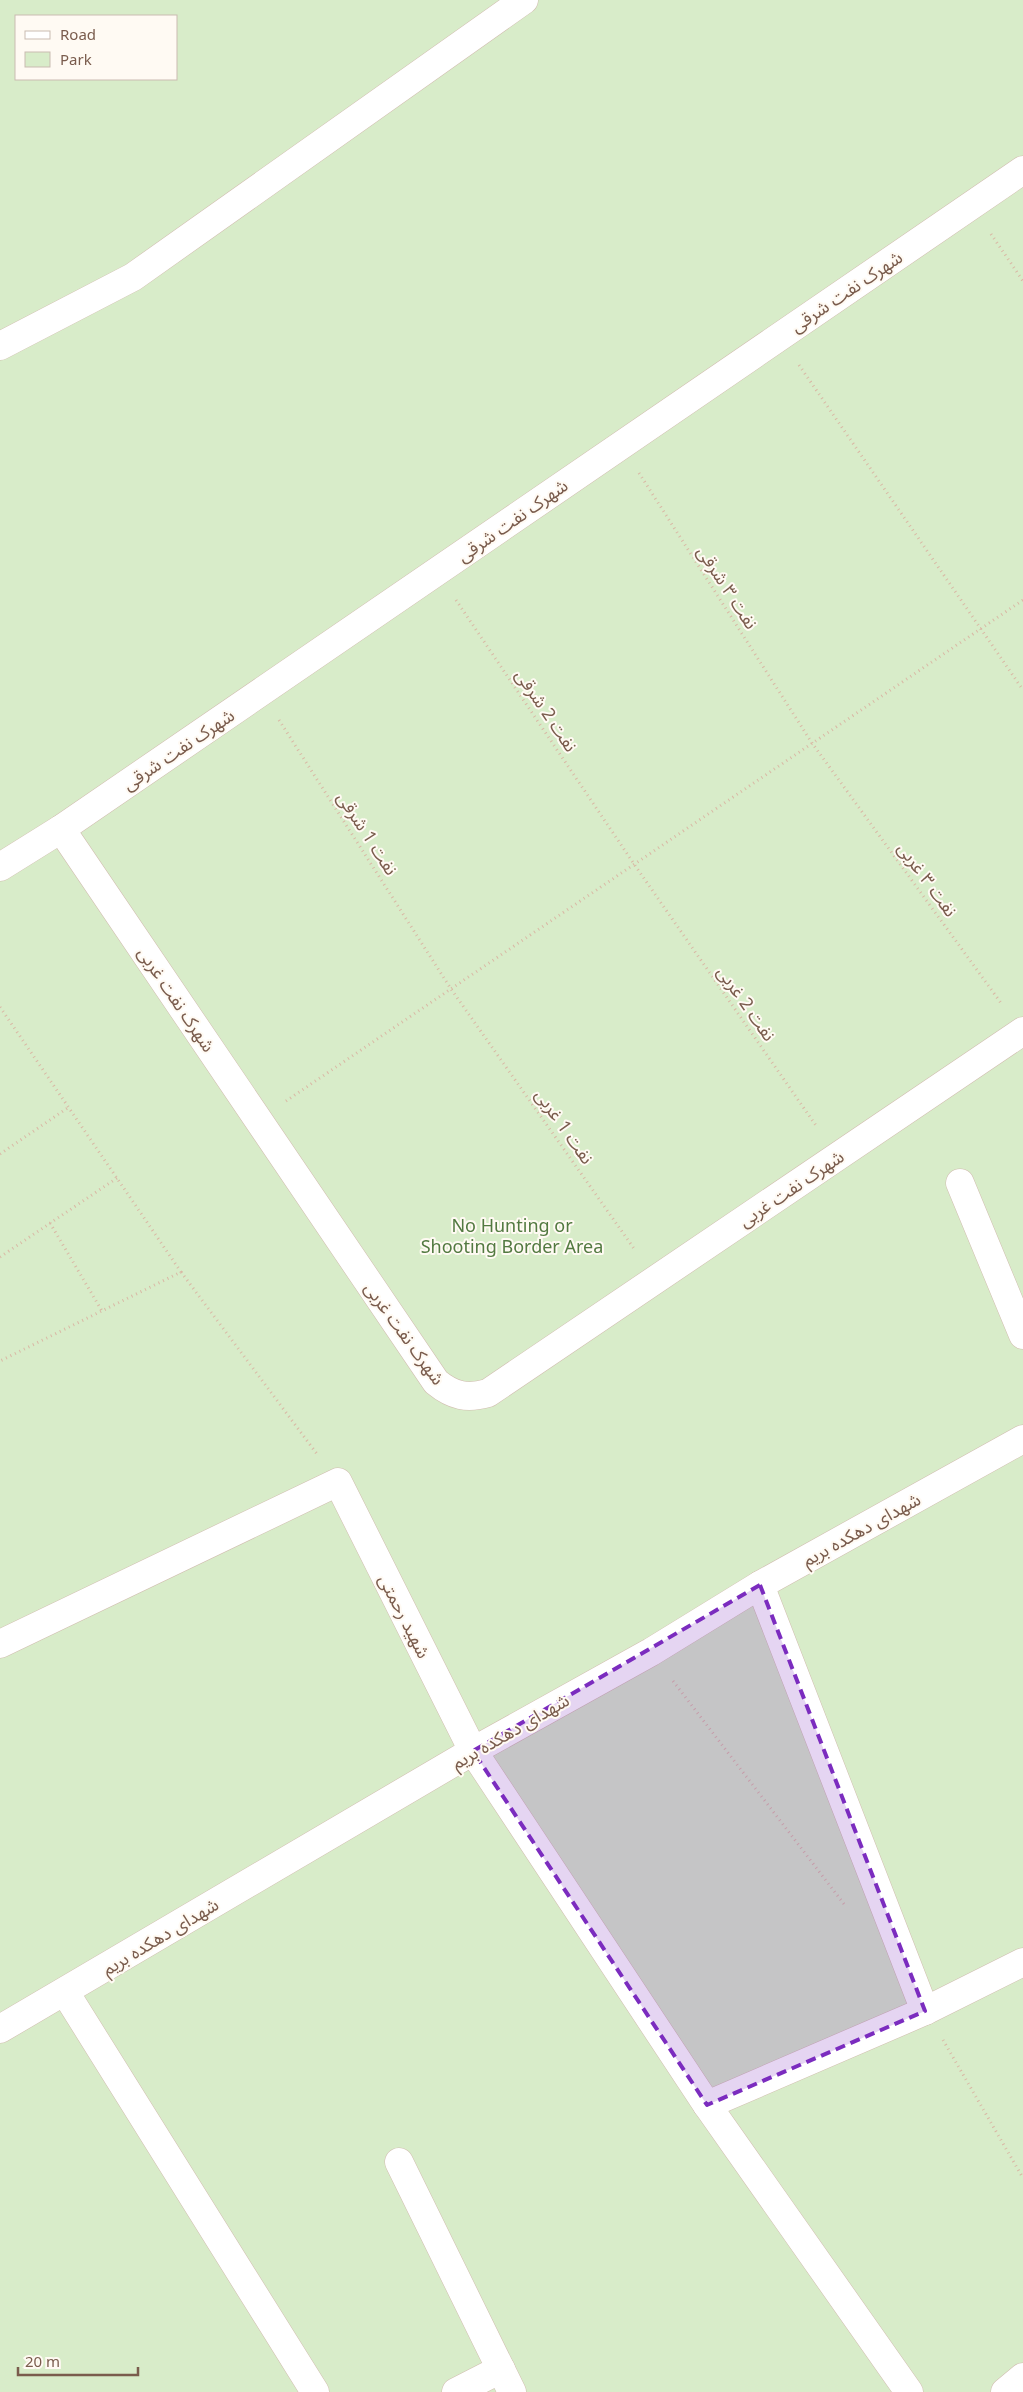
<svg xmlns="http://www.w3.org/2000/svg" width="1023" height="2392" font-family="'Noto Sans','Noto Sans Arabic',sans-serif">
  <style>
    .green { fill: #d8ecc9; fill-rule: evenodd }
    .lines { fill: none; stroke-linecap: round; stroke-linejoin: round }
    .minor-casing { stroke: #d1beb0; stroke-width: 29 }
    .path { stroke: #d9b8a5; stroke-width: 3; stroke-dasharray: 1 4; stroke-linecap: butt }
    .minor { stroke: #fff; stroke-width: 28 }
    .marked { fill: #7b2cbf; fill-opacity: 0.2; stroke: #7b2cbf; stroke-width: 4; stroke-dasharray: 10 6; stroke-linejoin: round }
    .labels { text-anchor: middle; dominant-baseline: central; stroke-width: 4; stroke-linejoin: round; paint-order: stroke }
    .street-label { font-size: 18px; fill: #7a5c4d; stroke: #fffaf3 }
    .park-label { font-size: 18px; fill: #537a41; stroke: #fffaf3 }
  </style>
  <rect width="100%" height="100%" fill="#fdf6ec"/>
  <path class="green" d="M0,0H1023V2392H0ZM16,16H176V79H16Z"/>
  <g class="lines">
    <g class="minor-casing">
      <g id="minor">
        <polyline points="0,346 133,277 524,0"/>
        <path d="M61,829L436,1382C453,1396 467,1399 488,1393L1023,1031"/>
        <polyline points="0,867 61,829 1023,170"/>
        <polyline points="960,1183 1023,1335"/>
        <polyline points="760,1585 925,2011"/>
        <polyline points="0,1644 338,1482 473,1751 707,2105 909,2392"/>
        <polyline points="65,1992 315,2392"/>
        <polyline points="0,2029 473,1751 651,1652 760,1585 1023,1439"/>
        <polyline points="707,2105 925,2011 1023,1962"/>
        <polyline points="399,2162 512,2392"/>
        <polyline points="456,2392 501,2369"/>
        <polyline points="1005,2392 1023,2377"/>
      </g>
    </g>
    <g class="path">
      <polyline points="991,234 1023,281"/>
      <polyline points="799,365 1023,690"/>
      <polyline points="639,473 812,743 1001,1003"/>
      <polyline points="456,600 634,864 817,1127"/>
      <polyline points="279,720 451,989 635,1250"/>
      <polyline points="0,1007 181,1272 0,1361"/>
      <polyline points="286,1101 1023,600"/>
      <polyline points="0,1154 69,1107"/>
      <polyline points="50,1223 102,1311"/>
      <polyline points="0,1257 117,1178"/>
      <polyline points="181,1272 317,1454"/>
      <polyline points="673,1681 844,1904"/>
      <polyline points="943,2040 1023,2178"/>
    </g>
    <use href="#minor" class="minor"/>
  </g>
  <path class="marked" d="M760,1585L925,2011L707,2105L473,1751Z"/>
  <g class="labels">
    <g class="street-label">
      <text transform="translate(846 291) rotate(-34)">شهرک نفت شرقی</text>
      <text transform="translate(512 520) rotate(-35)">شهرک نفت شرقی</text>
      <text transform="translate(728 587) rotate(57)">نفت ۳ شرقی</text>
      <text transform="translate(547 710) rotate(56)">نفت 2 شرقی</text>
      <text transform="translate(178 749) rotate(-34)">شهرک نفت شرقی</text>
      <text transform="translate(368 833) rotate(57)">نفت 1 شرقی</text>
      <text transform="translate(928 879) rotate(54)">نفت ۳ غربی</text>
      <text transform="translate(177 999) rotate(56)">شهرک نفت غربی</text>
      <text transform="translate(747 1003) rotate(55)">نفت 2 غربی</text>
      <text transform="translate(565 1126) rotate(55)">نفت 1 غربی</text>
      <text transform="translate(791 1188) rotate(-34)">شهرک نفت غربی</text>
      <text transform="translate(405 1333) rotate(54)">شهرک نفت غربی</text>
      <text transform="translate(861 1529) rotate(-29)">شهدای دهکده بریم</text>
      <text transform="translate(405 1616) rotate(63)">شهید رحمتی</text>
      <text transform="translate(510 1731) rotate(-30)">شهدای دهکده بریم</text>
      <text transform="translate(160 1936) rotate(-31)">شهدای دهکده بریم</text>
    </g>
    <g class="park-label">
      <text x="512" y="1225">No Hunting or<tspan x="512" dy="21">Shooting Border Area</tspan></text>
    </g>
  </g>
  <rect x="15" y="15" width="162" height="65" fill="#fffaf3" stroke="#cabbb1"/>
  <rect x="25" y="31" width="25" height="8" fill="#ffffff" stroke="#cabbb1"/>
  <text x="60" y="40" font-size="15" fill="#7a5c4d">Road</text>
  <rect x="25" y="52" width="25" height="15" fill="#d8ecc9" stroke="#cabbb1"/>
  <text x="60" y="65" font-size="15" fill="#7a5c4d">Park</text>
  <path d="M18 2367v8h120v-8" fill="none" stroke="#7a5c4d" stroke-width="2.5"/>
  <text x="25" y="2367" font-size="15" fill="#7a5c4d" stroke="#fffaf3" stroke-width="4" paint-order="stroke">20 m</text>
</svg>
